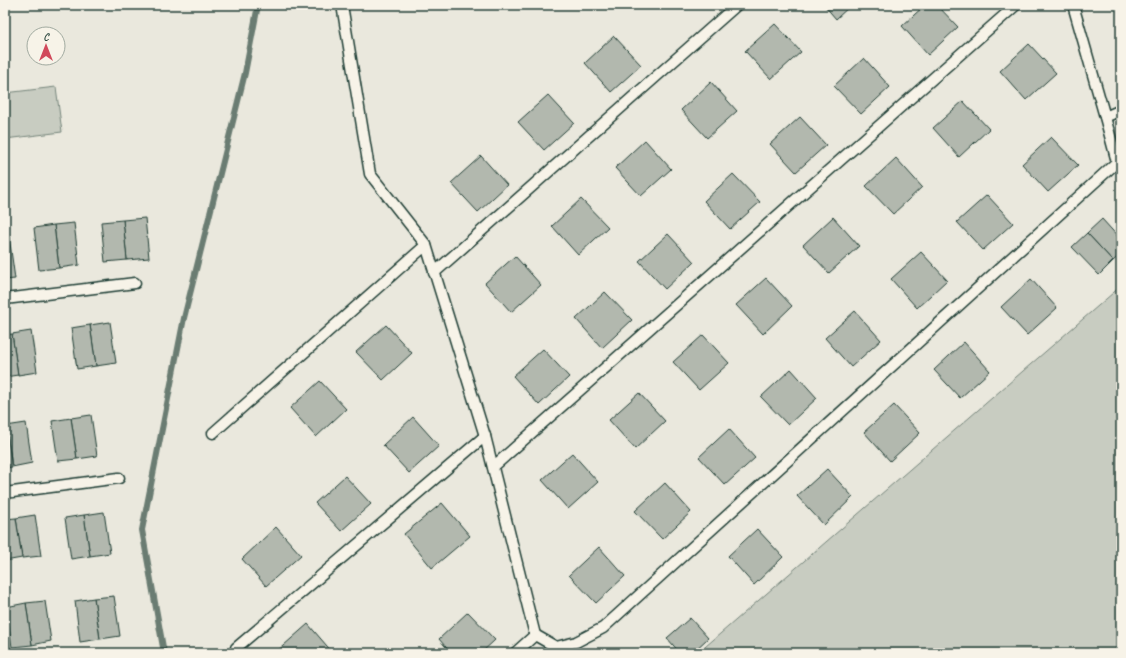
<svg xmlns="http://www.w3.org/2000/svg" width="1126" height="658" font-family="Caveat,sans-serif">
  <style>
    .green { fill: #c8ccc1; stroke: #74847a }
    .lines { fill: none; stroke-linecap: round; stroke-linejoin: round }
    .stream { stroke: #6a7c72; stroke-width: 6 }
    .building { fill: #b2b8ae; stroke: #1f3d34 }
    .service-casing { stroke: #1f3d34; stroke-width: 13 }
    .service { stroke: #f7f3e8; stroke-width: 10 }
  </style>
  <rect width="100%" height="100%" fill="#eae8dd"/>
  <filter id="ink" filterUnits="userSpaceOnUse"><feTurbulence type="fractalNoise" baseFrequency=".025" numOctaves="2"/><feDisplacementMap in="SourceGraphic" scale="8" xChannelSelector="R" yChannelSelector="G"/><feConvolveMatrix kernelMatrix="1 2 1 2 8 2 1 2 1" color-interpolation-filters="sRGB"/></filter>
  <g filter="url(#ink)">
    <g class="green">
      <polygon points="56,87 62,132 5,139 5,93"/>
      <polygon points="1121,286 1121,653 698,653"/>
    </g>
    <g class="lines">
      <polyline class="stream" points="164,653 142,530 184,318 245,73 258,5"/>
    </g>
    <g class="building">
      <polygon points="824,5 851,5 836,19"/>
      <polygon points="925,5 937,5 958,27 928,55 902,26"/>
      <polygon points="775,24 801,52 771,79 745,51"/>
      <polygon points="614,36 641,65 611,92 585,63"/>
      <polygon points="1029,44 1056,73 1026,100 1000,71"/>
      <polygon points="864,58 890,87 861,114 834,86"/>
      <polygon points="711,82 737,111 707,138 681,110"/>
      <polygon points="548,95 574,123 544,150 518,122"/>
      <polygon points="963,101 989,129 959,157 933,128"/>
      <polygon points="800,117 826,145 796,172 770,144"/>
      <polygon points="1051,137 1078,165 1048,192 1022,164"/>
      <polygon points="645,140 671,169 641,196 615,168"/>
      <polygon points="481,156 507,185 478,212 451,183"/>
      <polygon points="896,158 922,187 893,214 866,186"/>
      <polygon points="733,174 760,202 730,229 704,201"/>
      <polygon points="987,195 1013,223 983,250 957,222"/>
      <polygon points="581,199 608,227 578,255 552,226"/>
      <polygon points="833,217 859,246 829,273 803,245"/>
      <polygon points="145,218 149,258 127,260 123,220"/>
      <polygon points="1102,219 1121,240 1121,254 1113,261 1087,233"/>
      <polygon points="123,220 127,260 105,262 101,222"/>
      <polygon points="74,223 79,265 59,268 54,225"/>
      <polygon points="54,225 59,268 39,270 34,228"/>
      <polygon points="1087,233 1113,261 1099,275 1072,247"/>
      <polygon points="668,234 694,262 665,289 639,261"/>
      <polygon points="5,236 9,236 15,279 5,280"/>
      <polygon points="921,252 947,280 917,308 891,279"/>
      <polygon points="515,256 541,285 511,312 485,283"/>
      <polygon points="766,278 792,306 763,334 736,305"/>
      <polygon points="1031,279 1057,308 1027,335 1001,307"/>
      <polygon points="605,292 632,320 602,348 576,319"/>
      <polygon points="855,311 881,340 851,367 825,338"/>
      <polygon points="110,322 116,363 96,366 90,325"/>
      <polygon points="90,325 96,366 77,369 71,328"/>
      <polygon points="386,325 412,353 383,380 356,352"/>
      <polygon points="31,331 37,372 18,375 12,334"/>
      <polygon points="12,334 18,375 5,377 5,335"/>
      <polygon points="703,335 729,363 699,390 673,362"/>
      <polygon points="964,342 990,371 960,398 934,370"/>
      <polygon points="543,349 569,377 539,405 513,376"/>
      <polygon points="791,369 817,398 788,425 761,397"/>
      <polygon points="320,381 346,409 316,437 290,408"/>
      <polygon points="639,393 665,421 635,449 609,420"/>
      <polygon points="894,405 920,433 890,461 864,432"/>
      <polygon points="91,415 97,456 77,459 71,418"/>
      <polygon points="413,417 439,446 409,473 383,445"/>
      <polygon points="71,418 77,459 58,461 52,421"/>
      <polygon points="26,423 32,463 12,467 6,426"/>
      <polygon points="5,426 6,426 12,467 5,468"/>
      <polygon points="729,429 755,458 725,485 699,457"/>
      <polygon points="572,453 598,482 568,509 542,480"/>
      <polygon points="827,469 853,497 824,525 797,496"/>
      <polygon points="345,476 371,504 341,531 315,503"/>
      <polygon points="665,483 691,512 662,539 635,511"/>
      <polygon points="442,503 470,536 432,568 404,534"/>
      <polygon points="104,512 110,553 90,556 84,515"/>
      <polygon points="35,515 41,556 22,558 16,518"/>
      <polygon points="84,515 90,556 71,559 65,518"/>
      <polygon points="16,518 22,558 5,561 5,519"/>
      <polygon points="276,527 301,555 266,586 242,559"/>
      <polygon points="757,529 783,557 754,585 728,556"/>
      <polygon points="599,547 625,576 596,603 569,575"/>
      <polygon points="114,596 120,636 100,639 94,598"/>
      <polygon points="94,598 100,639 80,642 75,601"/>
      <polygon points="45,601 51,641 32,645 26,603"/>
      <polygon points="26,603 32,645 12,647 6,607"/>
      <polygon points="468,612 495,640 481,653 451,653 439,639"/>
      <polygon points="690,618 708,638 692,653 680,653 667,638"/>
      <polygon points="308,624 333,653 275,653"/>
    </g>
    <g class="lines">
      <g class="service-casing">
        <g id="service">
          <polyline points="342,5 370,174 426,245"/>
          <polyline points="1073,5 1105,117 1121,110"/>
          <polyline points="434,273 737,5"/>
          <polyline points="5,299 135,283"/>
          <polyline points="213,433 426,245 485,436"/>
          <polyline points="493,467 1016,5"/>
          <polyline points="5,493 119,478"/>
          <polyline points="535,635 556,647 576,642 603,628 1117,162 1105,117"/>
          <polyline points="236,648 485,436 535,635 515,653"/>
        </g>
      </g>
      <use href="#service" class="service"/>
    </g>
  </g>
  <rect width="1126" height="658" fill="none" stroke="#f7f3e8" stroke-width="20"/>
  <rect x="10" y="10" width="1106" height="638" fill="none" stroke="#1f3d34" stroke-width="1.5" filter="url(#ink)"/>
  <g transform="translate(46 46)"><circle r="19" fill="#f7f3e8" stroke="#a1aaa0"/>
  <path d="M0-3L7 15L0 10L-7 15Z" fill="#d1495b"/>
  <text y="-6" font-size="11" font-weight="bold" text-anchor="middle" fill="#1f3d34">С</text>
  </g>
</svg>
